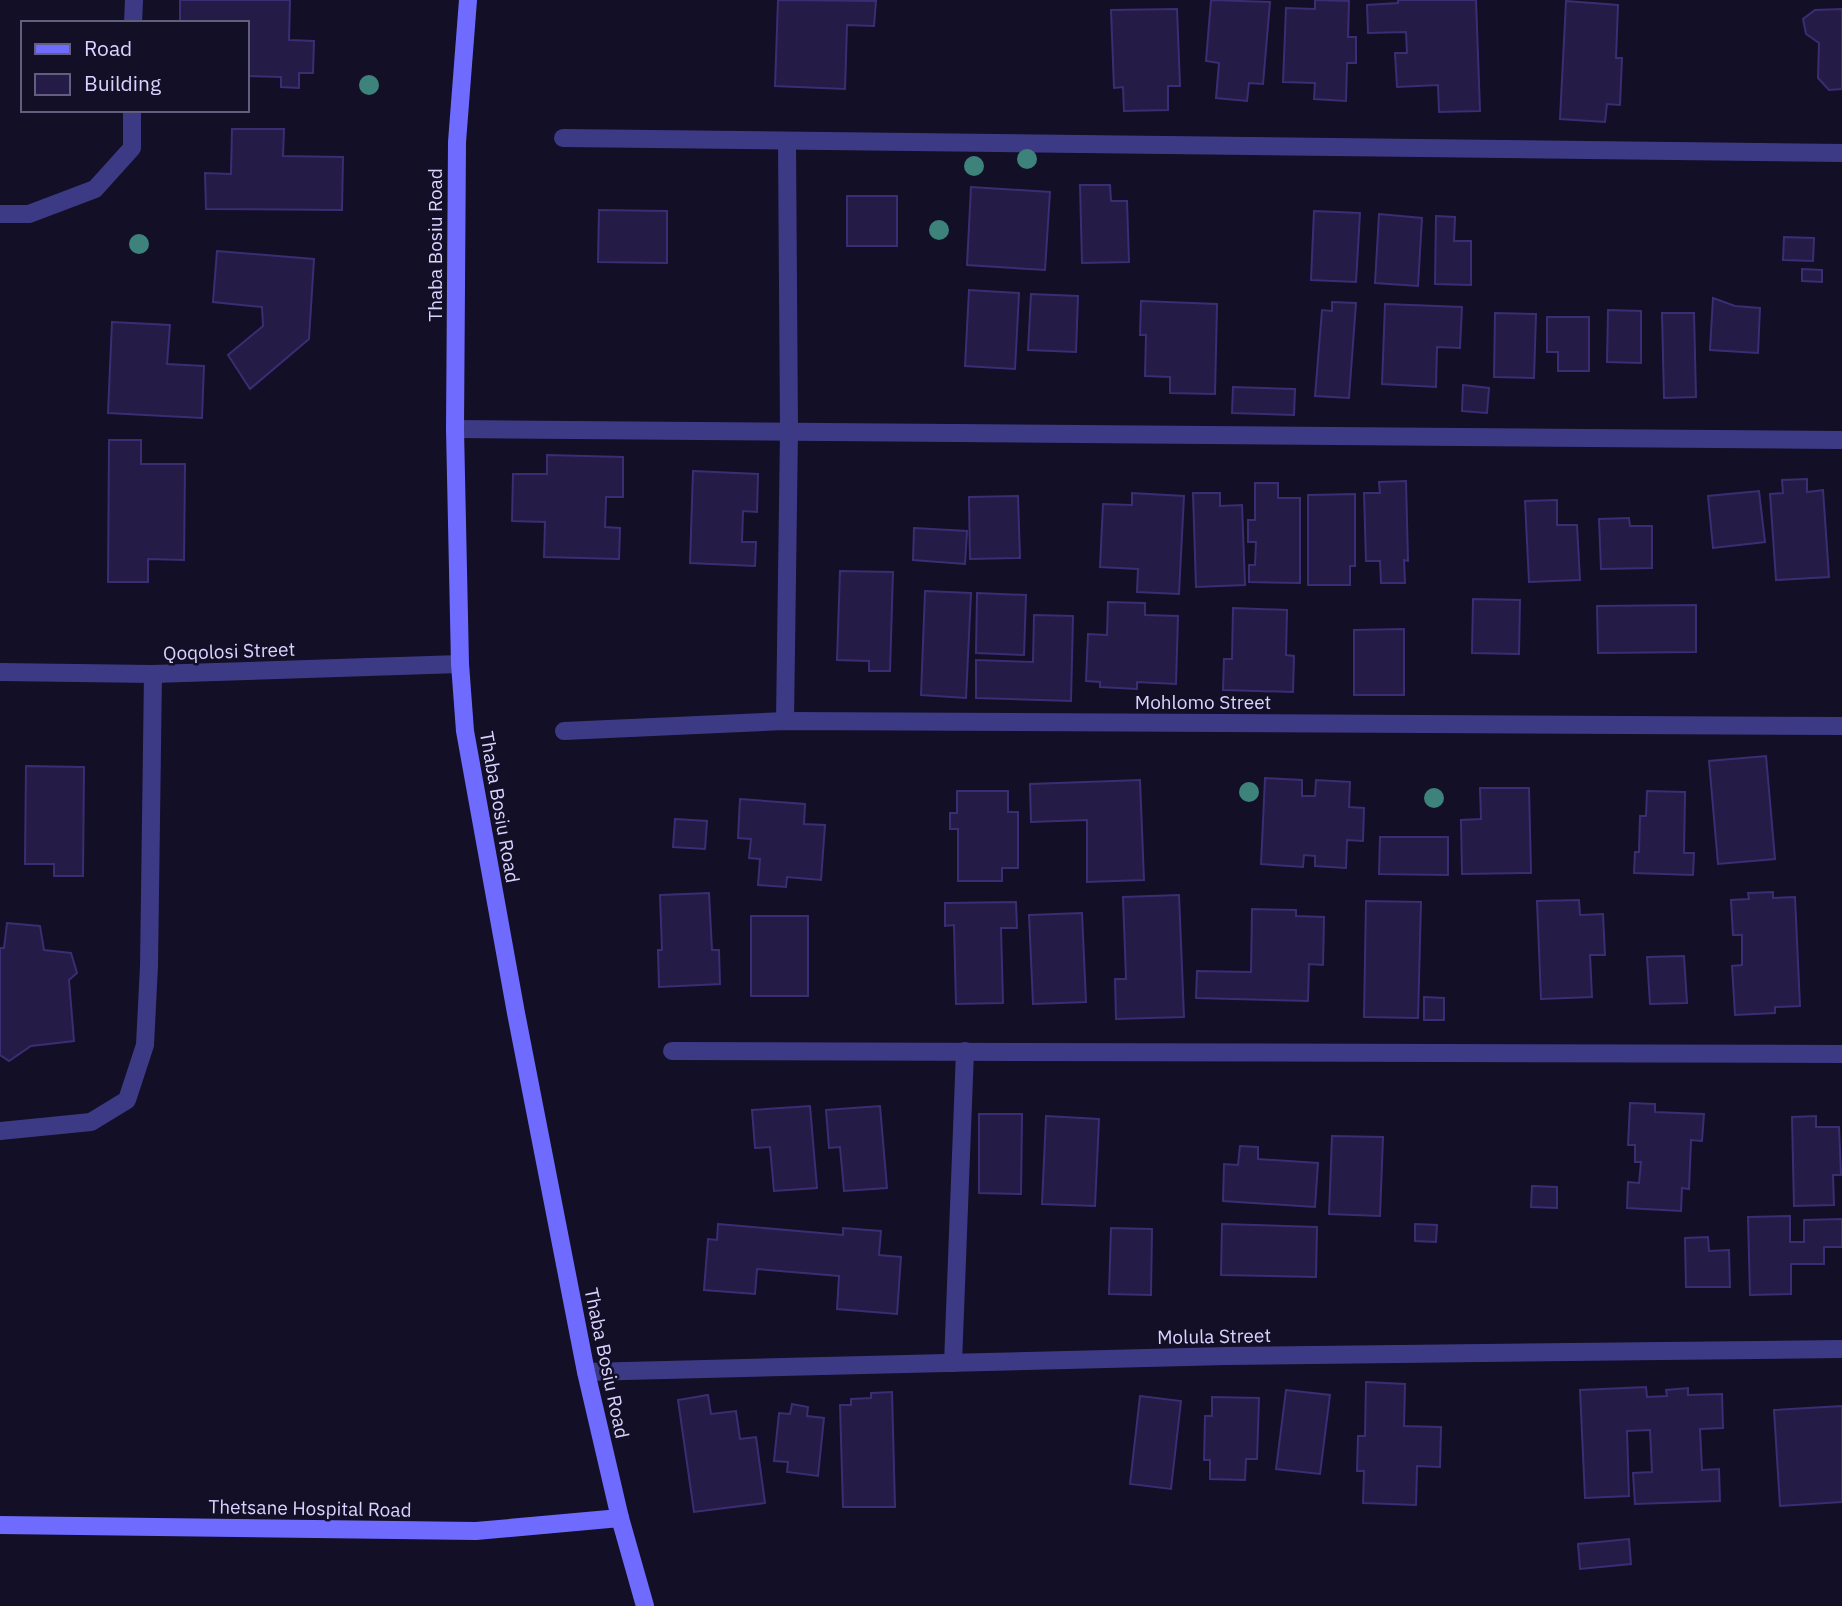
<svg xmlns="http://www.w3.org/2000/svg" width="1842" height="1606" font-family="'IBM Plex Sans',sans-serif">
  <style>
    .building { fill: #241b47; stroke: #3b2d73; stroke-width: 2 }
    .lines { fill: none; stroke-linecap: round; stroke-linejoin: round }
    .street { stroke: #3d3a85; stroke-width: 18 }
    .secondary { stroke: #6f6bff; stroke-width: 18 }
    .tree { fill: #3d827b }
    .labels { text-anchor: middle; dominant-baseline: central; stroke-width: 5; stroke-linejoin: round; paint-order: stroke }
    .street-label { font-size: 19px; fill: #d9d4ff; stroke: #130f26 }
  </style>
  <rect width="100%" height="100%" fill="#130f26"/>
  <g class="building">
    <polygon points="180,0 290,0 289,40 314,41 313,73 299,73 299,88 281,87 281,77 247,76 247,23 180,23"/>
    <polygon points="778,0 876,1 874,26 847,25 845,89 775,86"/>
    <polygon points="1211,0 1270,2 1263,84 1249,83 1247,101 1216,98 1219,63 1206,61"/>
    <polygon points="1315,0 1349,1 1348,37 1356,37 1356,63 1347,63 1346,101 1314,99 1315,83 1283,82 1286,8 1315,9"/>
    <polygon points="1398,0 1476,0 1480,111 1439,112 1438,85 1397,87 1395,53 1407,53 1406,32 1368,33 1367,5 1398,3"/>
    <polygon points="1566,1 1618,5 1616,58 1622,58 1620,105 1607,104 1605,122 1560,119"/>
    <polygon points="1177,9 1180,86 1168,86 1168,110 1124,111 1123,87 1114,88 1111,10"/>
    <polygon points="1842,9 1842,89 1829,90 1818,78 1819,43 1806,34 1803,19 1815,10"/>
    <polygon points="232,129 284,129 283,156 343,157 342,210 206,209 205,173 231,174"/>
    <polygon points="1080,185 1110,185 1111,201 1127,201 1129,262 1082,263"/>
    <polygon points="971,187 1050,192 1045,270 967,265"/>
    <rect x="847" y="196" width="50" height="50"/>
    <polygon points="599,210 667,211 667,263 598,262"/>
    <polygon points="1314,211 1360,213 1356,282 1311,280"/>
    <polygon points="1379,214 1422,218 1418,286 1375,283"/>
    <polygon points="1436,216 1455,217 1454,241 1471,241 1471,285 1435,284"/>
    <polygon points="1784,237 1814,238 1813,261 1783,260"/>
    <polygon points="217,251 314,259 309,339 250,389 228,355 263,326 262,307 213,302"/>
    <polygon points="1802,269 1822,270 1822,282 1802,281"/>
    <polygon points="969,290 1019,293 1015,369 965,366"/>
    <polygon points="1031,294 1078,296 1076,352 1028,350"/>
    <polygon points="1713,298 1735,306 1760,308 1758,353 1710,350"/>
    <polygon points="1141,301 1217,304 1215,394 1170,393 1170,377 1145,376 1146,335 1140,335"/>
    <polygon points="1332,302 1356,303 1349,398 1315,396 1322,310 1332,311"/>
    <polygon points="1385,304 1462,307 1460,348 1437,347 1436,387 1382,384"/>
    <polygon points="1608,310 1641,311 1641,363 1607,362"/>
    <polygon points="1495,313 1536,314 1534,378 1494,377"/>
    <polygon points="1662,313 1694,313 1696,397 1664,398"/>
    <polygon points="1547,317 1589,317 1589,371 1558,371 1558,352 1547,352"/>
    <polygon points="112,322 170,325 167,364 204,366 202,418 108,413"/>
    <polygon points="1463,385 1489,388 1487,413 1462,411"/>
    <polygon points="1233,387 1295,389 1294,415 1232,413"/>
    <polygon points="109,440 141,440 141,464 185,464 184,560 148,559 148,582 108,582"/>
    <polygon points="547,455 623,457 623,497 606,497 605,527 620,528 619,559 544,557 545,522 512,521 513,474 547,474"/>
    <polygon points="693,471 758,474 757,512 743,511 742,542 756,542 755,566 690,563"/>
    <polygon points="1807,479 1807,492 1823,490 1829,577 1776,580 1770,494 1783,493 1782,480"/>
    <polygon points="1406,481 1408,561 1404,560 1405,583 1381,583 1380,561 1366,561 1364,493 1380,493 1379,482"/>
    <polygon points="1255,483 1278,483 1278,498 1300,498 1300,583 1249,582 1249,565 1255,565 1256,542 1248,542 1248,520 1255,520"/>
    <polygon points="1759,491 1765,542 1713,548 1708,496"/>
    <polygon points="1132,493 1184,496 1179,594 1137,592 1138,569 1100,567 1103,504 1132,505"/>
    <polygon points="1193,493 1220,493 1220,506 1242,505 1245,585 1196,587"/>
    <polygon points="1355,494 1355,566 1350,566 1350,585 1308,585 1308,495"/>
    <polygon points="1018,496 1020,558 970,559 969,497"/>
    <polygon points="1557,500 1557,525 1577,525 1580,580 1529,582 1525,501"/>
    <polygon points="1629,518 1630,526 1652,526 1652,568 1601,569 1599,519"/>
    <polygon points="914,528 967,531 965,564 913,560"/>
    <polygon points="840,571 893,572 890,671 869,671 869,661 837,660"/>
    <polygon points="925,591 971,593 966,698 921,695"/>
    <polygon points="977,593 1026,595 1024,655 976,653"/>
    <polygon points="1473,599 1520,600 1519,654 1472,653"/>
    <polygon points="1108,602 1145,603 1145,615 1178,616 1176,684 1137,682 1137,689 1100,687 1100,682 1086,681 1088,634 1107,635"/>
    <polygon points="1696,605 1696,652 1598,653 1597,606"/>
    <polygon points="1233,608 1287,610 1286,655 1294,656 1293,692 1223,690 1224,659 1232,659"/>
    <polygon points="1034,615 1073,616 1071,701 976,698 976,660 1033,662"/>
    <polygon points="1404,629 1404,695 1354,695 1354,630"/>
    <polygon points="1766,756 1775,859 1718,864 1709,761"/>
    <polygon points="26,766 84,767 83,876 54,876 54,864 25,864"/>
    <polygon points="1265,778 1302,780 1302,796 1315,796 1316,780 1350,782 1349,807 1364,808 1363,841 1347,840 1346,868 1315,866 1315,856 1304,855 1303,867 1261,864"/>
    <polygon points="1140,780 1144,880 1087,882 1087,820 1031,822 1030,784"/>
    <polygon points="1480,788 1529,788 1531,873 1462,874 1461,820 1481,819"/>
    <polygon points="957,791 1008,791 1008,812 1018,812 1018,868 1002,868 1002,881 958,881 958,829 950,829 950,813 957,813"/>
    <polygon points="1647,791 1685,792 1684,853 1694,853 1693,875 1634,873 1635,852 1639,852 1640,816 1646,816"/>
    <polygon points="740,799 805,804 804,824 825,825 821,880 787,877 786,887 758,885 760,859 749,858 751,839 738,838"/>
    <polygon points="675,819 707,821 705,849 673,847"/>
    <polygon points="1380,837 1448,837 1448,875 1379,874"/>
    <polygon points="1773,892 1773,898 1795,897 1800,1006 1775,1007 1775,1013 1735,1015 1732,966 1742,965 1742,935 1733,935 1731,900 1749,899 1748,893"/>
    <polygon points="709,893 712,950 719,950 720,984 659,987 658,950 662,950 660,895"/>
    <polygon points="1179,895 1184,1017 1116,1019 1115,979 1126,979 1123,897"/>
    <polygon points="1579,900 1580,915 1603,914 1605,955 1590,955 1592,997 1541,999 1537,901"/>
    <polygon points="1366,901 1421,902 1418,1018 1364,1017"/>
    <polygon points="1016,902 1017,928 1001,928 1003,1003 956,1004 954,925 945,926 945,903"/>
    <polygon points="1252,909 1296,910 1296,916 1324,917 1323,965 1309,964 1308,1001 1196,998 1197,971 1251,972"/>
    <polygon points="1082,913 1086,1002 1033,1004 1029,915"/>
    <rect x="751" y="916" width="57" height="80"/>
    <polygon points="7,923 40,926 44,950 71,953 77,973 69,980 74,1041 31,1046 9,1061 0,1055 0,948 4,948"/>
    <polygon points="1684,956 1687,1003 1650,1004 1647,957"/>
    <polygon points="1424,997 1444,998 1444,1020 1424,1020"/>
    <polygon points="1630,1103 1655,1104 1655,1112 1704,1114 1702,1141 1691,1140 1689,1189 1682,1188 1681,1211 1627,1208 1628,1182 1639,1183 1641,1162 1635,1162 1635,1145 1628,1145"/>
    <polygon points="810,1106 817,1188 774,1191 770,1147 755,1148 752,1110"/>
    <polygon points="880,1106 887,1188 844,1191 840,1147 829,1148 826,1110"/>
    <polygon points="979,1114 1022,1114 1021,1194 979,1193"/>
    <polygon points="1046,1116 1099,1119 1095,1206 1042,1204"/>
    <polygon points="1816,1116 1816,1127 1839,1127 1841,1175 1833,1175 1834,1205 1794,1206 1792,1117"/>
    <polygon points="1332,1136 1383,1137 1380,1216 1329,1214"/>
    <polygon points="1240,1146 1258,1147 1258,1159 1318,1163 1315,1207 1223,1201 1224,1164 1238,1165"/>
    <polygon points="1532,1186 1557,1187 1557,1208 1531,1207"/>
    <polygon points="1790,1216 1790,1242 1804,1242 1804,1220 1842,1219 1842,1247 1824,1247 1824,1264 1791,1264 1791,1294 1750,1295 1748,1217"/>
    <polygon points="718,1224 843,1235 843,1228 881,1231 879,1255 901,1257 897,1314 837,1309 839,1276 757,1269 755,1294 704,1290 708,1239 717,1240"/>
    <polygon points="1222,1224 1317,1227 1316,1277 1221,1275"/>
    <polygon points="1415,1224 1437,1225 1436,1242 1415,1241"/>
    <polygon points="1111,1228 1152,1229 1151,1295 1109,1294"/>
    <polygon points="1708,1237 1709,1251 1729,1250 1730,1287 1686,1287 1685,1238"/>
    <polygon points="1366,1382 1405,1384 1404,1426 1441,1427 1440,1467 1417,1466 1416,1505 1363,1503 1364,1471 1357,1471 1358,1436 1365,1436"/>
    <polygon points="1646,1387 1647,1397 1667,1396 1666,1390 1688,1388 1688,1395 1722,1394 1723,1428 1700,1429 1702,1470 1719,1469 1720,1501 1635,1504 1633,1473 1652,1472 1650,1430 1627,1431 1629,1496 1585,1498 1580,1390"/>
    <polygon points="1286,1390 1330,1395 1320,1474 1276,1469"/>
    <polygon points="892,1392 895,1507 843,1507 840,1405 851,1405 851,1399 871,1398 871,1393"/>
    <polygon points="708,1395 711,1414 736,1411 740,1439 756,1437 765,1503 694,1512 678,1400"/>
    <polygon points="1140,1396 1181,1401 1171,1489 1130,1484"/>
    <polygon points="1212,1397 1259,1398 1257,1459 1246,1459 1245,1480 1210,1479 1210,1460 1204,1460 1205,1416 1212,1416"/>
    <polygon points="792,1404 808,1407 807,1416 824,1418 818,1476 787,1472 788,1462 774,1461 779,1413 790,1414"/>
    <polygon points="1842,1406 1842,1502 1780,1506 1774,1410"/>
    <polygon points="1629,1539 1631,1564 1580,1569 1578,1544"/>
  </g>
  <g class="lines">
    <g class="street">
      <polyline points="133,23 134,0"/>
      <polyline points="563,138 1842,153"/>
      <polyline points="0,214 29,214 95,189 132,148 132,110"/>
      <polyline points="455,429 1842,440"/>
      <polyline points="0,672 153,674 460,664"/>
      <polyline points="785,721 789,431 787,141"/>
      <polyline points="564,731 785,721 1842,726"/>
      <polyline points="672,1051 1842,1054"/>
      <polyline points="0,1131 91,1122 127,1100 145,1045 149,966 153,674"/>
      <polyline points="953,1363 965,1051"/>
      <polyline points="586,1372 1227,1356 1842,1349"/>
    </g>
    <g class="secondary">
      <polyline points="468,0 457,142 455,429 460,664 465,731 516,1013 586,1372 620,1518 645,1606"/>
      <polyline points="0,1525 476,1531 620,1518"/>
    </g>
  </g>
  <g class="tree">
    <circle cx="369" cy="85" r="10"/>
    <circle cx="1027" cy="159" r="10"/>
    <circle cx="974" cy="166" r="10"/>
    <circle cx="939" cy="230" r="10"/>
    <circle cx="139" cy="244" r="10"/>
    <circle cx="1249" cy="792" r="10"/>
    <circle cx="1434" cy="798" r="10"/>
  </g>
  <g class="labels">
    <g class="street-label">
      <text transform="translate(435 245) rotate(-90)">Thaba Bosiu Road</text>
      <text transform="translate(229 651) rotate(-2)">Qoqolosi Street</text>
      <text x="1203" y="702">Mohlomo Street</text>
      <text transform="translate(500 807) rotate(80)">Thaba Bosiu Road</text>
      <text transform="translate(1214 1336) rotate(-1)">Molula Street</text>
      <text transform="translate(607 1363) rotate(78)">Thaba Bosiu Road</text>
      <text transform="translate(310 1508) rotate(1)">Thetsane Hospital Road</text>
    </g>
  </g>
  <rect x="21" y="21" width="228" height="91" fill="#130f26" stroke="#625e7d" stroke-width="2"/>
  <rect x="35" y="44" width="35" height="10" fill="#6f6bff" stroke="#625e7d" stroke-width="2"/>
  <text x="84" y="56" font-size="21" fill="#d9d4ff">Road</text>
  <rect x="35" y="74" width="35" height="21" fill="#241b47" stroke="#625e7d" stroke-width="2"/>
  <text x="84" y="91" font-size="21" fill="#d9d4ff">Building</text>
</svg>
